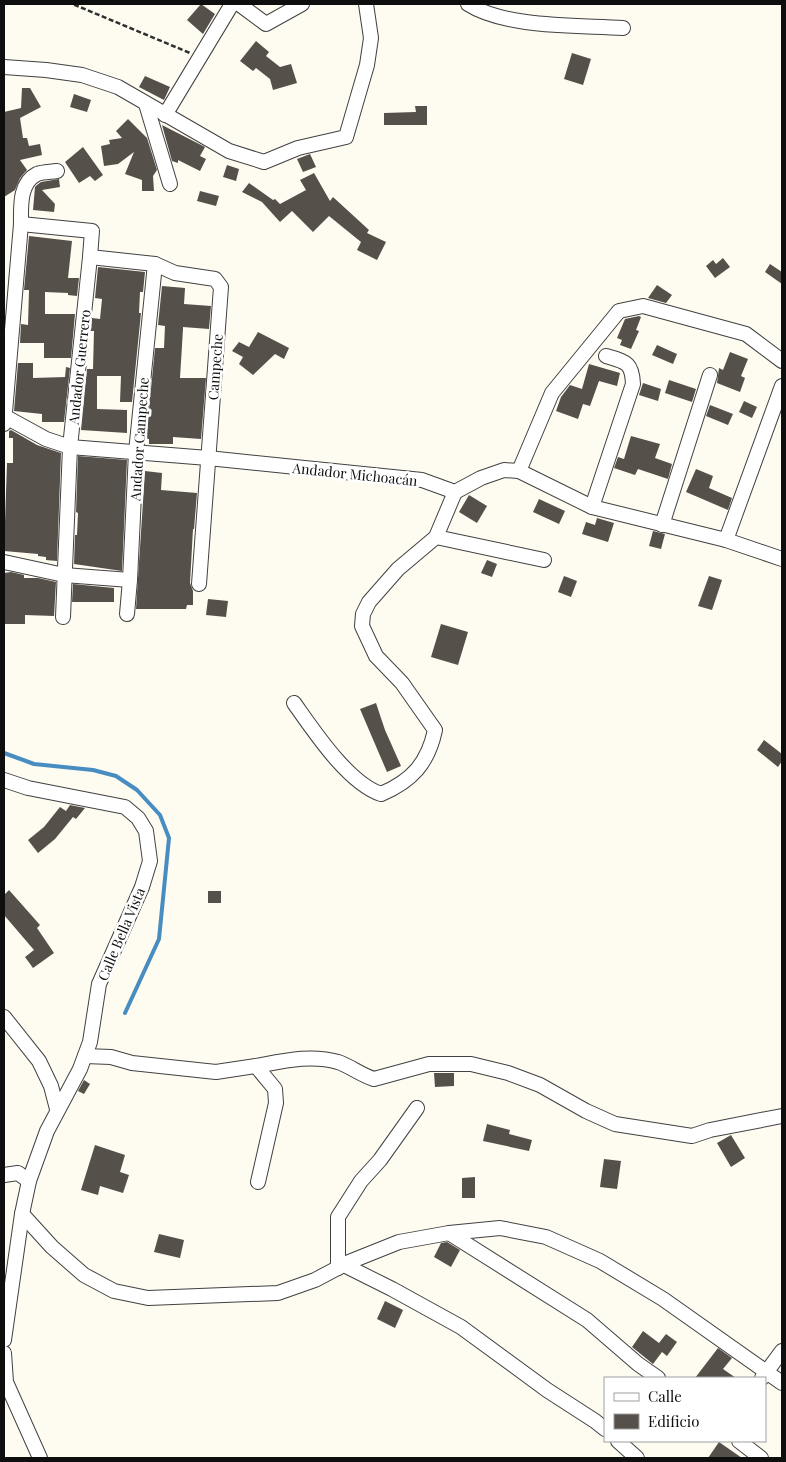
<svg xmlns="http://www.w3.org/2000/svg" width="786" height="1462" font-family="'Playfair Display',serif">
  <style>
    .lines { fill: none; stroke-linecap: round; stroke-linejoin: round }
    .stream { stroke: #478dc1; stroke-width: 4 }
    .building { fill: #56504b }
    .minor-casing { stroke: #414141; stroke-width: 16 }
    .path { stroke: #303030; stroke-width: 2.5; stroke-dasharray: 5 2.5; stroke-linecap: butt }
    .minor { stroke: #fff; stroke-width: 14 }
    .labels { text-anchor: middle; dominant-baseline: central; stroke-width: 5; stroke-linejoin: round; paint-order: stroke }
    .street-label { font-size: 14px; fill: #0e0e0e; stroke: #fff }
  </style>
  <rect width="100%" height="100%" fill="#fefbf0"/>
  <g class="lines">
    <polyline class="stream" points="4,753 34,764 93,770 116,776 137,790 160,815 169,838 159,939 125,1013"/>
  </g>
  <g class="building">
    <polygon points="201,4 215,14 203,34 187,20"/>
    <polygon points="256,41 269,52 266,56 280,67 291,64 297,83 273,90 270,79 256,68 253,71 240,61"/>
    <polygon points="572,53 591,59 583,85 564,79"/>
    <polygon points="145,76 170,87 164,100 139,87"/>
    <polygon points="22,88 30,88 41,107 20,118 23,138 27,138 29,146 40,144 42,155 20,160 27,170 20,178 15,190 4,197 4,112 21,108"/>
    <polygon points="74,94 91,100 87,112 70,107"/>
    <polygon points="415,106 427,106 427,125 384,125 384,113 416,112"/>
    <polygon points="128,119 147,138 157,170 153,176 154,191 142,191 142,180 125,174 134,152 118,164 104,166 101,146 110,144 109,140 122,138 116,131"/>
    <polygon points="162,125 205,147 200,156 206,159 200,171 178,160 178,163 172,161"/>
    <polygon points="83,147 103,175 95,181 90,176 79,183 65,162"/>
    <polygon points="310,154 316,167 303,172 297,159"/>
    <polygon points="227,165 239,169 236,181 223,177"/>
    <polygon points="314,173 330,201 333,197 369,230 367,233 386,242 377,260 357,250 361,242 329,216 313,232 292,211 280,222 262,202 242,192 249,183 273,200 275,199 280,204 306,190 300,180"/>
    <polygon points="59,179 60,187 42,190 55,204 54,212 33,210 35,187 37,185 41,182"/>
    <polygon points="200,191 219,196 216,206 197,201"/>
    <polygon points="29,236 72,241 68,278 79,278 77,296 68,295 68,293 45,292 45,314 75,314 71,358 44,358 44,343 20,343 21,324 28,325 29,290 24,290"/>
    <polygon points="723,258 730,267 715,278 706,266 713,260 716,264"/>
    <polygon points="770,264 782,272 782,284 765,272"/>
    <polygon points="98,267 145,272 143,292 140,292 139,313 141,313 132,402 120,402 121,376 97,376 97,409 127,410 127,433 81,430 87,369 93,369 94,331 91,331 92,318 100,319 102,299 95,298"/>
    <polygon points="657,285 672,295 666,303 648,298"/>
    <polygon points="162,286 185,288 184,304 211,306 209,329 183,327 183,329 180,378 206,378 201,439 173,437 173,444 149,444 149,439 146,439 155,348 164,348 165,326 158,325"/>
    <polygon points="639,316 641,317 636,330 639,331 631,349 620,345 622,340 617,338 625,319"/>
    <polygon points="258,332 289,348 284,359 275,354 253,375 239,364 243,357 232,351 239,342 249,347"/>
    <polygon points="657,345 677,354 673,364 652,355"/>
    <polygon points="730,352 748,359 741,376 745,378 740,392 717,383 719,368 723,370"/>
    <polygon points="18,363 33,363 33,378 65,377 66,367 70,368 64,422 42,422 42,414 14,411"/>
    <polygon points="589,364 620,373 617,386 599,381 590,406 583,404 578,419 556,411 561,397 570,385 582,389"/>
    <polygon points="669,380 696,389 692,402 665,393"/>
    <polygon points="643,383 661,389 658,401 639,395"/>
    <polygon points="744,401 757,407 752,418 739,412"/>
    <polygon points="710,405 733,414 728,425 706,416"/>
    <polygon points="11,430 37,445 61,453 57,561 46,560 46,557 38,556 38,554 4,551 7,463 13,463 13,438 9,438 9,431"/>
    <polygon points="631,436 660,444 655,458 672,464 668,479 638,469 635,475 614,468 618,457 624,459"/>
    <polygon points="78,456 127,460 122,571 74,564 75,535 77,535 78,513 76,512"/>
    <polygon points="696,469 713,476 709,488 732,498 728,510 686,492"/>
    <polygon points="145,471 162,473 161,490 197,493 194,529 193,529 190,583 193,591 193,605 187,605 186,609 136,609"/>
    <polygon points="469,495 487,506 477,523 459,512"/>
    <polygon points="539,499 565,511 559,524 533,512"/>
    <polygon points="597,518 614,523 608,542 582,534 586,522 595,525"/>
    <polygon points="653,531 665,534 661,549 649,546"/>
    <polygon points="487,560 497,564 492,577 481,573"/>
    <polygon points="11,572 24,575 24,578 38,578 56,582 54,616 25,615 25,624 4,624 4,573"/>
    <polygon points="564,576 577,581 571,597 558,592"/>
    <polygon points="709,576 722,580 712,610 698,606"/>
    <polygon points="73,584 114,588 114,602 72,602"/>
    <polygon points="208,599 228,601 226,617 206,615"/>
    <polygon points="441,624 468,632 458,665 431,657"/>
    <polygon points="376,703 385,730 401,766 387,772 360,709"/>
    <polygon points="764,740 782,754 782,761 778,767 757,750"/>
    <polygon points="70,805 85,808 76,819 73,817 55,839 38,853 28,840 44,827 60,807 66,811"/>
    <polygon points="9,890 40,925 37,928 54,953 33,968 25,957 34,950 4,915 4,895"/>
    <rect x="208" y="891" width="13" height="12"/>
    <polygon points="434,1073 454,1073 454,1086 435,1087"/>
    <polygon points="84,1080 90,1084 84,1094 78,1091"/>
    <polygon points="487,1124 510,1130 509,1134 532,1140 529,1151 483,1141"/>
    <polygon points="731,1135 745,1158 731,1167 717,1143"/>
    <polygon points="95,1145 125,1155 120,1172 129,1175 123,1193 100,1186 98,1195 81,1190"/>
    <polygon points="604,1159 621,1161 617,1189 600,1187"/>
    <polygon points="475,1177 475,1198 462,1198 462,1178"/>
    <polygon points="159,1234 184,1240 180,1258 154,1252"/>
    <polygon points="447,1242 460,1250 451,1267 434,1257 441,1243"/>
    <polygon points="385,1301 403,1310 395,1328 377,1319"/>
    <polygon points="643,1331 659,1343 666,1334 677,1342 667,1356 662,1352 653,1364 632,1347"/>
    <polygon points="718,1348 732,1358 723,1369 736,1378 695,1378"/>
    <polygon points="719,1442 742,1458 708,1458"/>
  </g>
  <g class="lines">
    <g class="minor-casing">
      <g id="minor">
        <polyline points="239,4 266,24 302,4"/>
        <path d="M468,4C505,28 578,25 623,28"/>
        <polyline points="4,67 46,70 82,75 118,87 229,151 264,162 298,148 346,137 367,65 371,38 366,4"/>
        <polyline points="146,104 170,184"/>
        <polyline points="165,115 232,4"/>
        <polyline points="21,224 92,231 90,257 70,447 63,617"/>
        <polyline points="90,257 155,264 175,273 215,279 221,287 199,584"/>
        <polyline points="4,416 46,439 70,447 208,458 422,480 455,492 481,478 504,470 519,471 592,507 726,540 782,559"/>
        <path d="M4,424L21,224C21,207 19,183 37,174C43,172 51,172 57,171"/>
        <polyline points="519,471 552,393 619,311 643,306 746,334 782,361"/>
        <path d="M592,507L633,384C632,362 626,362 606,356"/>
        <polyline points="662,525 710,375"/>
        <polyline points="436,537 544,560"/>
        <polyline points="726,540 782,386"/>
        <polyline points="4,562 64,575 130,580"/>
        <polyline points="127,614 130,580 136,452 155,264"/>
        <path d="M294,703C314,731 348,783 381,794C412,781 428,763 435,730L402,683L376,656L362,626L363,614L369,602L398,569L436,537L455,492"/>
        <polyline points="4,780 28,788 125,807 138,818 146,831 150,861 142,887 99,984 90,1042 80,1069 47,1131 29,1181 22,1214 4,1340"/>
        <polyline points="4,1017 39,1061 51,1086 57,1109"/>
        <polyline points="85,1056 111,1057 132,1063 216,1072 256,1066 275,1089 276,1103 258,1182"/>
        <path d="M256,1066C283,1061 311,1054 338,1062C350,1066 361,1075 374,1079L429,1064H471L508,1073L540,1085L586,1111L615,1124L692,1136L710,1130L782,1116"/>
        <polyline points="4,1175 18,1173 29,1181"/>
        <polyline points="22,1214 52,1247 84,1275 114,1291 148,1298 278,1293 315,1280 349,1262 399,1242 449,1233 500,1228 546,1237 600,1261 663,1299 782,1383"/>
        <polyline points="449,1233 587,1320 638,1364 658,1378"/>
        <polyline points="344,1265 392,1289 461,1327 547,1390 595,1421 605,1429"/>
        <polyline points="338,1268 338,1217 361,1181 380,1160 417,1108"/>
        <polyline points="4,1353 6,1382 40,1458"/>
        <polyline points="762,1378 782,1351"/>
        <polyline points="618,1441 637,1458"/>
        <polyline points="739,1441 761,1458"/>
      </g>
    </g>
    <polyline class="path" points="75,4 75,5 190,53"/>
    <use href="#minor" class="minor"/>
  </g>
  <g class="labels">
    <g class="street-label">
      <text transform="translate(79 367) rotate(-84)">Andador Guerrero</text>
      <text transform="translate(215 367) rotate(-86)">Campeche</text>
      <text transform="translate(139 439) rotate(-86)">Andador Campeche</text>
      <text transform="translate(355 474) rotate(6)">Andador Michoacán</text>
      <text transform="translate(121 934) rotate(-67)">Calle Bella Vista</text>
    </g>
  </g>
  <rect width="786" height="1462" fill="none" stroke="#0e0e0e" stroke-width="10"/>
  <rect x="604" y="1377" width="162" height="65" fill="#ffffff" stroke="#9f9f9f"/>
  <rect x="614" y="1393" width="25" height="8" fill="#ffffff" stroke="#9f9f9f"/>
  <text x="648" y="1402" font-size="15" fill="#0e0e0e">Calle</text>
  <rect x="614" y="1414" width="25" height="15" fill="#56504b" stroke="#9f9f9f"/>
  <text x="648" y="1427" font-size="15" fill="#0e0e0e">Edificio</text>
</svg>
